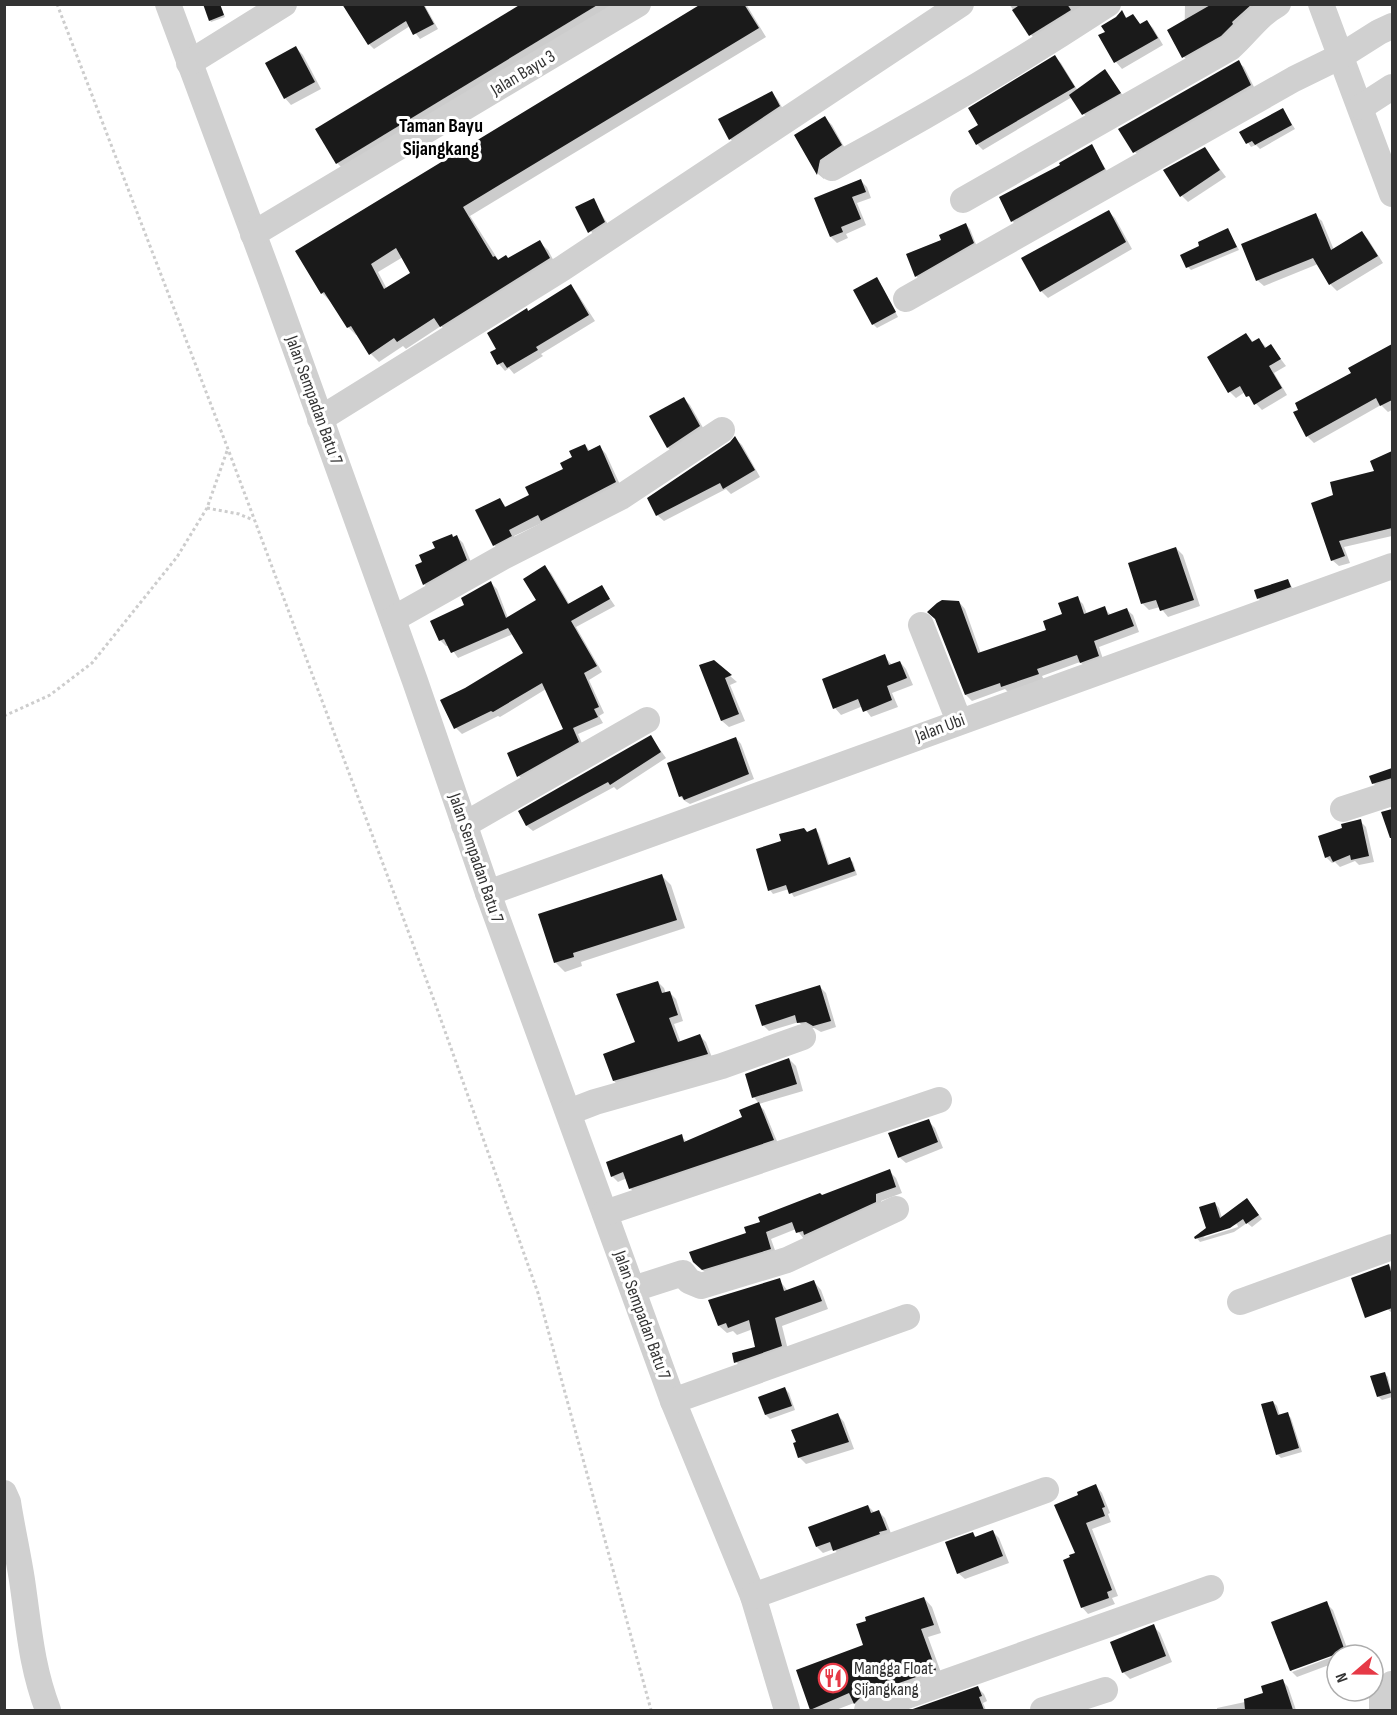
<svg xmlns="http://www.w3.org/2000/svg" width="1397" height="1715" font-family="'Sofia Sans Condensed',sans-serif">
  <style>
    .shadow { fill: #0003; fill-rule: evenodd }
    .building { fill: #1a1a1a; fill-rule: evenodd }
    .lines { fill: none; stroke-linecap: round; stroke-linejoin: round }
    .path { stroke: #cdcdcd; stroke-width: 3; stroke-dasharray: 3 3; stroke-linecap: butt }
    .minor { stroke: #d0d0d0; stroke-width: 26 }
    .labels { text-anchor: middle; dominant-baseline: central; stroke-width: 6; stroke-linejoin: round; paint-order: stroke }
    .street-label { font-size: 18px; fill: #333; stroke: #fff }
    .poi-label { font-size: 18px; fill: #333; stroke: #fff; text-anchor: start }
    .neighbourhood-label { font-size: 20px; font-weight: bold; fill: #000; stroke: #fff }
  </style>
  <rect width="100%" height="100%" fill="#fff"/>
  <g class="shadow">
    <polygon points="211,4 220,4 225,17 211,22 210,20"/>
    <polygon points="352,4 424,4 438,29 420,39 410,26 374,49 369,44"/>
    <polygon points="524,4 622,4 346,172 337,163"/>
    <path d="M704,4H746L766,37L470,216L499,261L509,260L539,242L548,250L557,267L449,334L441,326L406,349L403,346L379,362L371,354L358,334L356,335L348,327L330,301L322,293ZM403,257L412,273L387,289L378,272Z"/>
    <polygon points="1009,4 1088,4 1035,40"/>
    <polygon points="1185,4 1267,4 1190,63 1184,57"/>
    <polygon points="1122,13 1128,19 1133,16 1141,25 1147,22 1153,28 1163,45 1122,69 1116,62 1100,36 1107,32"/>
    <polygon points="296,48 303,55 321,89 291,105 285,98"/>
    <polygon points="1055,57 1061,63 1078,91 1105,71 1124,97 1087,118 1072,97 983,150 977,144 980,126"/>
    <polygon points="1238,62 1244,67 1256,91 1140,157 1135,152"/>
    <polygon points="772,93 778,100 785,113 737,145 730,139"/>
    <polygon points="1283,110 1295,129 1260,149 1256,145 1251,147 1241,133"/>
    <polygon points="825,118 832,125 847,152 826,166 824,179 818,174 796,135"/>
    <polygon points="1092,146 1108,173 1016,225 1012,221 1001,198 1062,166"/>
    <polygon points="1205,149 1226,177 1188,202 1182,196"/>
    <polygon points="861,181 867,187 871,198 857,203 866,225 846,234 848,238 837,243 831,237 816,198"/>
    <polygon points="593,200 609,226 594,236 577,208"/>
    <polygon points="1109,212 1115,218 1132,249 1048,298 1041,291"/>
    <polygon points="1315,215 1322,221 1334,250 1362,233 1368,239 1383,263 1337,291 1331,285 1318,264 1264,286 1257,280"/>
    <polygon points="966,225 970,229 977,247 920,280 916,276"/>
    <polygon points="1228,230 1239,250 1191,270 1188,267"/>
    <polygon points="880,283 898,317 877,328 873,324"/>
    <polygon points="571,286 577,293 595,321 541,354 543,356 514,374 509,368 505,371 499,364 529,312"/>
    <polygon points="1246,334 1254,343 1259,340 1267,348 1271,346 1286,366 1274,373 1287,395 1262,410 1245,392 1236,398 1230,392"/>
    <polygon points="1392,346 1392,410 1388,412 1381,405 1314,443 1307,436 1353,374 1350,368"/>
    <polygon points="683,398 690,405 706,433 675,454 668,448 651,417"/>
    <polygon points="736,439 742,445 760,477 731,494 726,489 664,521 657,515"/>
    <polygon points="585,445 590,451 600,447 606,454 622,489 549,526 544,522 514,536 517,542 500,551 494,545 500,500 507,508 531,496 565,470"/>
    <polygon points="1392,453 1392,536 1344,547 1350,563 1339,566 1332,560 1335,496 1376,472 1372,461"/>
    <polygon points="457,537 463,543 473,567 430,591 424,584 423,563 437,549"/>
    <polygon points="1176,548 1183,555 1200,606 1168,617 1160,607 1149,610 1143,604 1130,564"/>
    <polygon points="545,567 551,573 570,605 602,587 615,606 576,627 602,672 589,680 604,713 599,716 603,723 578,734 584,748 525,782 519,776 509,754 565,730 546,689 500,717 498,716 462,734 456,728 525,653 513,634 458,658 449,645 446,646 440,640 466,606 491,583 497,589 508,618 538,600"/>
    <polygon points="1288,580 1294,591 1262,602 1258,598"/>
    <polygon points="1077,598 1083,604 1087,614 1104,608 1111,615 1126,609 1133,615 1139,632 1099,647 1104,662 1087,668 1080,662 1042,676 1044,680 1008,692 1005,689 972,701 966,695 936,619 959,602 965,609 981,654 1048,631"/>
    <polygon points="884,656 892,665 900,662 906,669 913,685 892,693 898,707 871,717 863,706 841,715 835,708"/>
    <polygon points="713,661 737,682 730,685 745,721 729,727 722,721"/>
    <polygon points="651,737 666,758 617,790 614,787 533,831 527,826 520,812"/>
    <polygon points="736,738 741,744 754,779 690,804 685,801 680,796"/>
    <polygon points="1392,769 1392,782 1377,787 1373,783 1371,776"/>
    <polygon points="1360,821 1366,827 1374,862 1359,865 1355,861 1340,867 1335,862 1332,863 1326,857 1344,829"/>
    <polygon points="816,830 819,834 830,866 849,859 853,862 857,875 794,897 789,889 773,894 770,890 783,842 781,835 793,831 807,833"/>
    <polygon points="662,876 671,885 685,928 581,962 582,966 565,972 556,963 540,915"/>
    <polygon points="658,982 664,988 666,994 670,993 676,999 683,1021 674,1024 681,1043 700,1036 706,1042 713,1060 620,1087 614,1081 637,1043"/>
    <polygon points="820,987 826,993 836,1027 821,1032 814,1028 805,1029 799,1022 769,1031 763,1025"/>
    <polygon points="789,1059 796,1066 803,1091 759,1104 754,1097"/>
    <polygon points="758,1104 764,1110 779,1146 636,1194 630,1188 627,1178 618,1182 612,1176 681,1136 687,1142 744,1118"/>
    <polygon points="928,1121 935,1128 943,1148 906,1163 899,1157"/>
    <polygon points="889,1171 896,1178 902,1193 881,1201 882,1208 804,1239 796,1229 771,1239 777,1256 710,1276 701,1269 748,1234 822,1197"/>
    <path d="M1215,1204L1219,1208L1222,1218L1251,1204L1262,1219L1252,1227L1247,1223L1234,1232L1200,1242L1196,1237L1207,1229ZM1237,1224L1238,1227L1203,1238L1208,1233Z"/>
    <polygon points="1392,1266 1392,1313 1353,1279"/>
    <polygon points="779,1280 788,1291 814,1282 821,1290 828,1309 782,1326 789,1354 744,1370 736,1362 757,1349 753,1329 737,1335 733,1331 727,1333 719,1326 710,1301"/>
    <polygon points="1384,1373 1388,1377 1392,1397 1382,1400 1378,1396"/>
    <polygon points="785,1389 789,1393 795,1410 770,1419 766,1415 760,1398"/>
    <polygon points="1273,1402 1277,1406 1280,1416 1287,1414 1291,1418 1302,1452 1281,1458 1277,1454"/>
    <polygon points="838,1415 844,1422 854,1449 806,1464 799,1457"/>
    <polygon points="1096,1486 1102,1493 1110,1513 1108,1514 1111,1522 1092,1529 1118,1596 1112,1598 1115,1604 1088,1614 1082,1607 1077,1553 1080,1496"/>
    <polygon points="868,1506 875,1513 879,1512 885,1518 892,1536 841,1557 834,1549 823,1553 817,1547"/>
    <polygon points="993,1532 999,1538 1009,1563 965,1579 958,1573 973,1534 977,1538"/>
    <polygon points="924,1598 932,1607 941,1633 928,1637 943,1678 862,1710 854,1703 836,1710 812,1709 797,1671 865,1646"/>
    <polygon points="1326,1603 1333,1610 1347,1648 1292,1669 1292,1672 1291,1670"/>
    <polygon points="1153,1626 1160,1633 1172,1662 1130,1679 1123,1672"/>
    <polygon points="1348,1651 1350,1655 1338,1655"/>
    <polygon points="1337,1655 1337,1662 1297,1677 1292,1672"/>
    <polygon points="1282,1680 1288,1687 1296,1710 1217,1710 1217,1708 1245,1702 1265,1694"/>
    <polygon points="978,1688 984,1694 987,1701 983,1703 986,1710 915,1710"/>
  </g>
  <g class="building">
    <polygon points="203,4 220,4 224,15 209,21"/>
    <polygon points="342,4 423,4 434,24 413,35 406,21 368,45"/>
    <polygon points="521,4 599,4 336,164 315,129"/>
    <path d="M701,4H744L759,28L463,207L493,257L495,256L498,260L506,255L508,258L540,240L550,258L440,327L434,318L397,342L394,338L369,355L351,326L347,328L324,292L321,294L295,251ZM396,248L410,273L384,289L371,264Z"/>
    <polygon points="1021,4 1067,4 1071,10 1029,36 1012,10"/>
    <polygon points="1212,4 1252,4 1232,22 1233,24 1221,36 1182,58 1167,30"/>
    <polygon points="1122,10 1126,18 1133,14 1140,24 1147,20 1158,38 1114,63 1098,35 1105,32 1101,26 1116,17"/>
    <polygon points="296,46 315,82 284,99 265,63"/>
    <polygon points="1055,55 1075,87 976,145 968,131 978,125 968,108"/>
    <polygon points="1239,60 1251,85 1133,153 1118,129"/>
    <polygon points="1105,69 1121,93 1082,115 1069,95"/>
    <polygon points="772,91 780,106 729,140 718,119"/>
    <polygon points="1283,108 1292,125 1255,145 1252,141 1246,144 1239,132"/>
    <polygon points="825,116 842,145 820,160 817,175 794,135"/>
    <polygon points="1092,144 1105,169 1011,222 999,197 1060,165 1059,163"/>
    <polygon points="1205,147 1220,170 1180,197 1163,170"/>
    <polygon points="861,179 866,192 852,197 861,219 841,227 843,232 830,237 814,198"/>
    <polygon points="594,198 605,222 588,233 575,207"/>
    <polygon points="1109,210 1126,242 1040,292 1021,258"/>
    <polygon points="1316,213 1331,250 1362,231 1378,256 1329,285 1313,258 1256,281 1241,244"/>
    <polygon points="966,223 974,243 915,277 906,254 941,240 939,235"/>
    <polygon points="1228,228 1237,247 1186,268 1180,255 1199,246 1198,242"/>
    <polygon points="877,277 896,312 872,325 853,290"/>
    <polygon points="571,284 589,315 536,347 538,350 507,368 503,362 497,365 490,352 496,349 487,333 527,308 528,311"/>
    <polygon points="1246,333 1252,342 1259,338 1265,348 1271,344 1281,359 1269,366 1282,388 1254,405 1249,396 1246,397 1240,386 1228,393 1207,357"/>
    <polygon points="1392,344 1392,400 1380,406 1376,398 1306,437 1293,412 1298,410 1295,403 1351,373 1348,368"/>
    <polygon points="684,397 700,426 667,448 649,416"/>
    <polygon points="735,436 755,470 723,489 720,483 656,516 647,498 730,442"/>
    <polygon points="585,444 588,451 600,445 616,482 541,521 538,515 509,530 512,536 493,546 475,510 500,498 505,507 529,495 525,487 563,469 560,463 572,457 569,451"/>
    <polygon points="1392,451 1392,528 1339,541 1345,556 1331,561 1311,503 1333,495 1330,482 1374,471 1370,461"/>
    <polygon points="452,534 453,537 457,535 467,560 423,585 415,565 422,562 419,555 435,548 432,542"/>
    <polygon points="1176,547 1194,600 1160,611 1156,600 1141,604 1128,563"/>
    <polygon points="545,565 568,604 602,585 610,599 571,621 597,666 584,673 599,707 594,709 598,717 573,728 579,742 517,777 507,753 563,729 542,683 493,712 491,711 454,729 440,700 465,688 523,653 508,628 451,653 444,639 439,641 430,621 464,605 461,598 491,581 506,618 536,600 523,579"/>
    <polygon points="1288,579 1291,587 1257,599 1254,590"/>
    <polygon points="1078,596 1084,614 1105,606 1108,615 1127,608 1134,626 1094,641 1099,656 1080,663 1077,655 1037,669 1039,674 1001,687 1000,683 965,695 935,619 927,612 937,603 942,600 959,601 978,653 1046,630 1043,621 1062,614 1058,603"/>
    <polygon points="885,654 889,665 900,661 907,678 887,686 892,700 863,712 858,699 833,709 822,679"/>
    <polygon points="714,660 732,675 725,678 739,714 721,721 699,665"/>
    <polygon points="651,735 661,752 610,785 608,782 526,826 518,811"/>
    <polygon points="736,737 749,774 684,800 682,796 679,797 667,763"/>
    <polygon points="1392,768 1392,778 1372,784 1369,776"/>
    <polygon points="1392,809 1392,838 1390,838 1381,812"/>
    <polygon points="1361,819 1369,856 1351,860 1350,855 1333,862 1330,856 1325,858 1318,836 1342,828 1341,824"/>
    <polygon points="804,828 807,832 816,828 828,865 850,857 855,871 789,894 786,885 768,891 756,849 781,841 779,834"/>
    <polygon points="662,874 677,920 573,953 574,957 554,963 538,914"/>
    <polygon points="658,981 662,993 670,991 678,1015 669,1018 678,1042 700,1034 708,1054 613,1081 603,1054 635,1042 616,994"/>
    <polygon points="820,985 831,1021 813,1026 806,1022 797,1023 795,1015 762,1026 755,1005"/>
    <polygon points="789,1058 797,1084 752,1098 745,1074"/>
    <polygon points="759,1102 774,1140 629,1189 623,1172 611,1177 606,1162 682,1134 684,1142 742,1117 739,1110"/>
    <polygon points="929,1119 938,1142 898,1158 888,1133"/>
    <polygon points="890,1169 896,1187 876,1194 876,1202 804,1235 803,1231 796,1233 792,1222 766,1232 771,1249 702,1270 693,1262 689,1252 746,1233 744,1227 760,1222 758,1217 820,1193 822,1195"/>
    <polygon points="1247,1198 1259,1215 1246,1224 1243,1219 1230,1228 1195,1239 1194,1237 1206,1228 1199,1207 1215,1202 1220,1218"/>
    <polygon points="1389,1264 1392,1275 1392,1308 1365,1318 1351,1278"/>
    <polygon points="780,1278 784,1291 814,1280 822,1301 775,1318 782,1346 734,1363 732,1353 755,1347 749,1320 728,1328 726,1323 718,1326 708,1300"/>
    <polygon points="1385,1372 1391,1393 1377,1397 1370,1376"/>
    <polygon points="785,1387 792,1406 765,1415 758,1397"/>
    <polygon points="1273,1401 1278,1415 1288,1412 1299,1448 1276,1455 1261,1404"/>
    <polygon points="838,1413 849,1442 798,1458 793,1443 796,1442 791,1430"/>
    <polygon points="1096,1484 1105,1507 1102,1508 1105,1516 1086,1523 1112,1590 1107,1592 1109,1598 1081,1608 1063,1560 1070,1557 1069,1555 1075,1553 1054,1505 1078,1495 1077,1492"/>
    <polygon points="868,1505 871,1513 879,1510 887,1530 879,1532 880,1534 833,1551 830,1542 816,1547 808,1527"/>
    <polygon points="993,1530 1003,1556 957,1574 945,1542 973,1532 975,1537"/>
    <polygon points="924,1597 934,1625 921,1629 936,1670 862,1696 854,1704 849,1693 810,1710 796,1670 863,1645 856,1624 866,1621 865,1617"/>
    <polygon points="1327,1601 1345,1651 1290,1671 1271,1622"/>
    <polygon points="1154,1624 1166,1656 1122,1673 1110,1642"/>
    <polygon points="1283,1679 1293,1710 1245,1710 1244,1699 1263,1693 1261,1686"/>
    <polygon points="978,1686 982,1696 979,1697 984,1710 910,1710"/>
  </g>
  <g class="lines">
    <g class="path">
      <polyline points="57,4 228,449 435,1003 538,1293 651,1710"/>
      <polyline points="207,508 239,514 253,520"/>
      <polyline points="4,716 50,695 92,663 177,557 207,508 227,451"/>
    </g>
    <g class="minor">
      <polyline points="168,4 271,281 415,681 488,893 673,1401 753,1596 787,1710"/>
      <polyline points="1321,4 1392,194"/>
      <polyline points="189,63 284,4"/>
      <polyline points="1361,107 1392,87"/>
      <path d="M832,168C926,117 1018,63 1108,4"/>
      <path d="M963,200L1230,48C1247,33 1258,15 1278,4"/>
      <polyline points="253,234 638,4"/>
      <polyline points="906,299 1294,79 1341,56 1379,32 1392,26"/>
      <polyline points="320,419 563,268 961,4"/>
      <polyline points="393,619 503,557 621,497 722,430"/>
      <polyline points="921,625 959,721"/>
      <polyline points="1343,809 1392,793"/>
      <polyline points="464,825 647,720"/>
      <polyline points="488,893 1392,566"/>
      <polyline points="569,1112 595,1102 722,1066 803,1037"/>
      <polyline points="605,1213 939,1100"/>
      <polyline points="633,1289 683,1273 689,1281 701,1286 787,1260 896,1209"/>
      <polyline points="1240,1302 1392,1247"/>
      <polyline points="673,1401 907,1317"/>
      <path d="M4,1493L8,1502C12,1528 18,1554 22,1580C29,1627 31,1665 48,1710"/>
      <polyline points="753,1596 1046,1490"/>
      <polyline points="867,1710 1211,1588"/>
      <polyline points="1043,1710 1105,1690"/>
      <polyline points="1382,1710 1382,1697 1392,1684"/>
    </g>
  </g>
  <defs>
    <g id="restaurant-ring" transform="scale(1.5)"><circle r="9.5" fill="#fff" stroke="#e63946" stroke-width="1.5"/><path d="M-5-6h1v4h1v-4h1v4h1v-4h1v5L-1.5 .5V6h-2V.5L-5-1ZM5-6V6H3V1.5H1.5Q1.5-4 5-6Z" fill="#e63946"/></g>
  </defs>
  <g fill-rule="evenodd">
    <use href="#restaurant-ring" x="833" y="1678"/>
  </g>
  <g class="labels">
    <g class="street-label">
      <text transform="translate(523 73) rotate(-31)">Jalan Bayu 3</text>
      <text transform="translate(314 400) rotate(70)">Jalan Sempadan Batu 7</text>
      <text transform="translate(940 728) rotate(-20)">Jalan Ubi</text>
      <text transform="translate(476 858) rotate(71)">Jalan Sempadan Batu 7</text>
      <text transform="translate(642 1315) rotate(70)">Jalan Sempadan Batu 7</text>
    </g>
    <g class="poi-label">
      <text x="854" y="1668">Mangga Float<tspan x="854" dy="21">Sijangkang</tspan></text>
    </g>
    <g class="neighbourhood-label">
      <text x="441" y="126">Taman Bayu<tspan x="441" dy="23">Sijangkang</tspan></text>
    </g>
  </g>
  <rect width="1397" height="1715" fill="none" stroke="#333333" stroke-width="12"/>
  <g transform="translate(1355 1673) rotate(250)"><circle r="28" fill="#ffffff" stroke="#adadad" stroke-width="1.5"/>
  <path d="M0-4.5L10 22L0 15L-10 22Z" fill="#e63946"/>
  <text y="-9" font-size="16" font-weight="bold" text-anchor="middle" fill="#333333">N</text>
  </g>
</svg>
